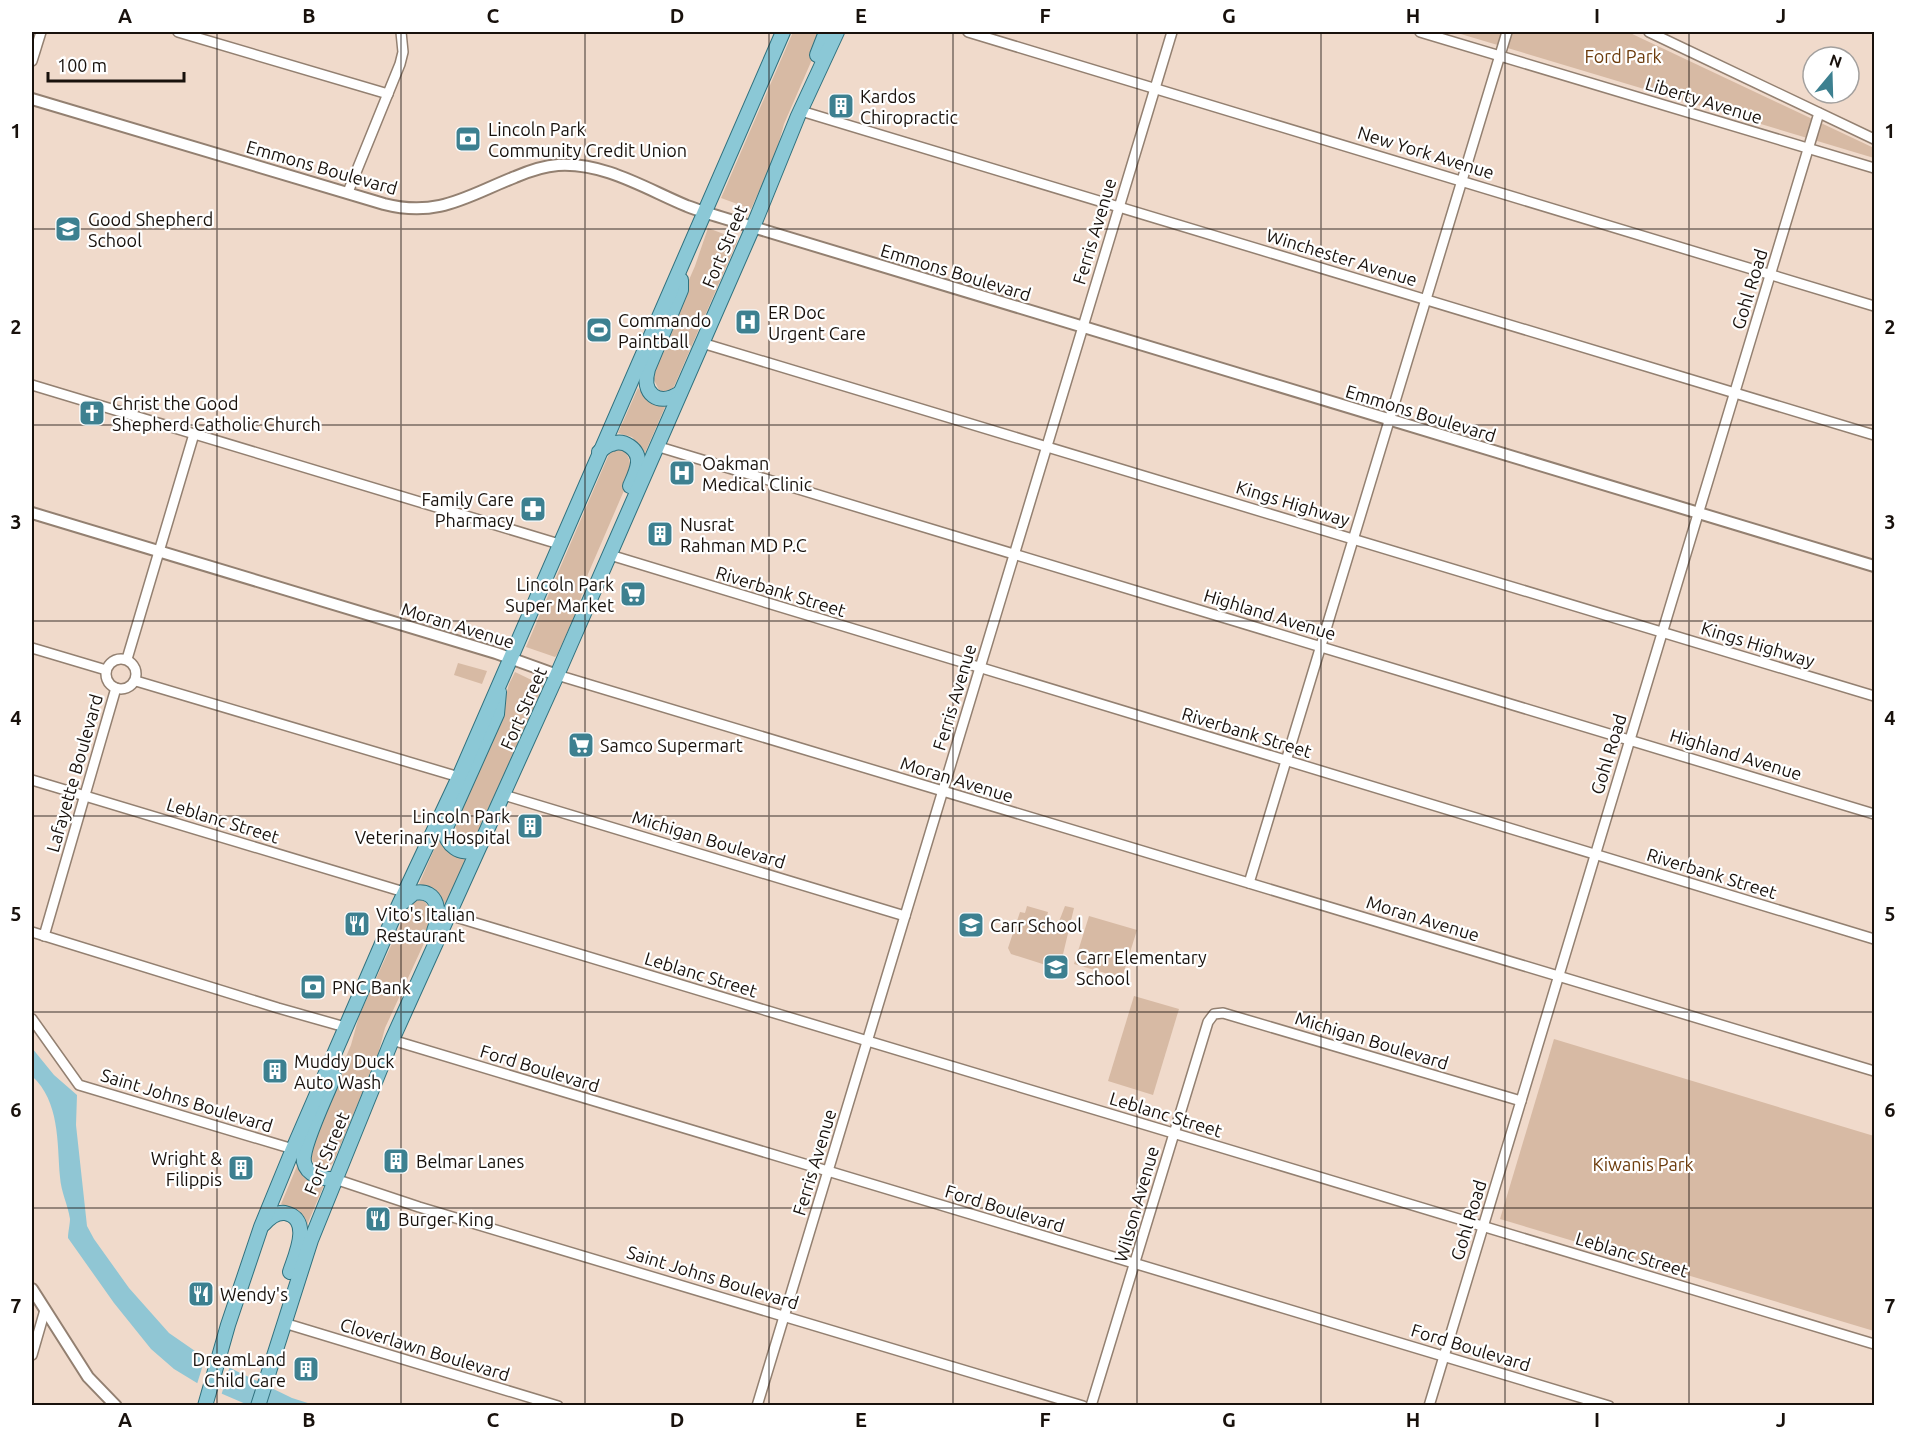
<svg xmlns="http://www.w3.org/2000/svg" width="1906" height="1437" font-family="Ubuntu,sans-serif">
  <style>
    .green { fill: #d7baa4 }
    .water { fill: #90c6d4 }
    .pier { fill: #f0dacb }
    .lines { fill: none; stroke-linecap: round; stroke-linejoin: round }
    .minor-casing { stroke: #938071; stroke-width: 12 }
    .tertiary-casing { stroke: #938071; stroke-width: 14 }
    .primary-casing { stroke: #30717e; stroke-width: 16 }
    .minor { stroke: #fff; stroke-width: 9 }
    .tertiary { stroke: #fff; stroke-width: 10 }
    .primary { stroke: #8bc8d6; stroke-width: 14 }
    .grid { fill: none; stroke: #18110c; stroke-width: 1.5; stroke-opacity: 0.55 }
    .labels { text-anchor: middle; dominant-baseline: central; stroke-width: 4.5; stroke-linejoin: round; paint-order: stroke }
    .park-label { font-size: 18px; fill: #6c3b0b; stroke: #fff }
    .poi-label { font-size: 18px; fill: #18110c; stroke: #fff; text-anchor: start }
    .street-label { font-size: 18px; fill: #18110c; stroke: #fff }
    .neatline { fill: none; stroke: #18110c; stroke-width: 2 }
    .grid-label { font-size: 20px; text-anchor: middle; font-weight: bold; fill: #18110c }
  </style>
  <rect width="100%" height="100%" fill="#f0dacb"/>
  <g class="green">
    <polygon points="793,32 824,32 784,124 776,153 751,209 721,198"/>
    <polygon points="1454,32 1628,32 1874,148 1874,158"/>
    <polygon points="708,228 737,239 737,242 676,382 673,388 664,392 659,390 653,378 657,353 695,266"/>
    <polygon points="638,388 651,402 665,407 645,453 632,437 618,433"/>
    <path d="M622,449C631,457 632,467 629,479L588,574L577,611L557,655L555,657L526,647L609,454L612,450Z"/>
    <polygon points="458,663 487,671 482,684 454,675"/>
    <polygon points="515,672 544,686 476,836 468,841 458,836 455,823 500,715 509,684"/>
    <path d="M440,836L468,856L445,905C440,893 432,887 419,884Z"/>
    <polygon points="423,900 429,907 431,928 385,1028 377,1058 333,1163 326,1169 317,1167 311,1158 309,1144 351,1045 359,1016 410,904 414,901"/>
    <polygon points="1027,906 1048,912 1046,920 1058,924 1065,906 1074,908 1060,967 1053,965 1052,967 1011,954 1008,948 1020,912 1025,913"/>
    <polygon points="1089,916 1137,930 1122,978 1074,964"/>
    <polygon points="1134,996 1179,1009 1153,1095 1108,1081"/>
    <polygon points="1554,1039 1874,1136 1874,1331 1500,1219"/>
    <polygon points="297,1166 306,1178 324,1185 307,1225 299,1212 281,1204"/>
  </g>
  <path class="water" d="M32,1048L54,1075L77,1095L76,1125L87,1226L94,1239L129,1288L169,1333L195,1351L292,1398L314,1405H248L197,1383L174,1369L151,1349L114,1303L68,1238C68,1232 70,1224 70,1219C68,1205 61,1192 60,1177C57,1142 60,1102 32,1076Z"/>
  <polygon class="pier" points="206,1355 230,1366 221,1396 197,1384"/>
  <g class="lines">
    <g class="minor-casing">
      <g id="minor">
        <polyline points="178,32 388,94"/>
        <polyline points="968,32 1874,306"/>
        <polyline points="1420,32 1874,168"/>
        <polyline points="1649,32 1874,139"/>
        <polyline points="32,61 41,32"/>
        <polyline points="801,111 1874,435"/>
        <polyline points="348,192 400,64 403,52 401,32"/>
        <polyline points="702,343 1874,696"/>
        <polyline points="32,385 559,544"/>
        <polyline points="656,446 1874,814"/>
        <polyline points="610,555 1874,939"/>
        <polyline points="32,648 106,670"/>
        <circle cx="121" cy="674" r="15"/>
        <polyline points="127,659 194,434"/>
        <polyline points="557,675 1874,1071"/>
        <polyline points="136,681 459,777"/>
        <polyline points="32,780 404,892"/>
        <polyline points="504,795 905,916"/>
        <polyline points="1249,883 1507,32"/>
        <polyline points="449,915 1874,1344"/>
        <polyline points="32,932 278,1008 345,1027"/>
        <polyline points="44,936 116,688"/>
        <polyline points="32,1019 79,1085 293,1149"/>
        <polyline points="392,1040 1609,1406"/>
        <polyline points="335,1179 419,1207 1083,1406"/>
        <polyline points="284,1323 558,1406"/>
        <polyline points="32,1355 45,1310"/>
        <polyline points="757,1406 1172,32"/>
        <polyline points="1091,1406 1208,1022 1214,1014 1223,1013 1521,1101"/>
        <polyline points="1429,1406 1819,113"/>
      </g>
    </g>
    <g class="tertiary-casing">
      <g id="tertiary">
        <path d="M32,99L384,204C438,218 467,196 515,177C529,171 543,166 558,165C604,162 646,189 687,206C708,214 731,220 753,227L1874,566"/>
        <polyline points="32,513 496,653 557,675"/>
        <polyline points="32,1289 88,1377 116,1406"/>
      </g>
    </g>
    <g class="primary-casing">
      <g id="primary">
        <polyline points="817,55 826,32"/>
        <path d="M680,393C658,407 641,394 648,369L681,290V280"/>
        <path d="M599,452C603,449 607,445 612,444C624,439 639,449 638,463C637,471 633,479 630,486"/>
        <path d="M482,841C480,844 478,847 475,849C461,857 445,844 445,830L497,714L499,692"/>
        <path d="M401,904L414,893C439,888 441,914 434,931"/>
        <path d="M334,1076C328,1093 301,1147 304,1162C307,1176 323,1179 335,1179"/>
        <path d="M264,1224C270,1217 276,1212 285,1213C313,1219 295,1256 290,1272"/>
        <polyline points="205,1406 228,1325 261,1227 293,1149 397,909 459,777 783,32"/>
        <polyline points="258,1406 311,1240 392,1040 557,675 753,227 798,116 837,32"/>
      </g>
    </g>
    <use href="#minor" class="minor"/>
    <use href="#tertiary" class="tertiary"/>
    <use href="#primary" class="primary"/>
  </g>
  <path class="grid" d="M217,32V1406M401,32V1406M585,32V1406M769,32V1406M953,32V1406M1137,32V1406M1321,32V1406M1505,32V1406M1689,32V1406M32,229H1874M32,425H1874M32,621H1874M32,816H1874M32,1012H1874M32,1208H1874"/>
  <defs>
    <g id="building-square" transform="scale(1.35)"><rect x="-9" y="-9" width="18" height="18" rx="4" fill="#3d8090" stroke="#fff"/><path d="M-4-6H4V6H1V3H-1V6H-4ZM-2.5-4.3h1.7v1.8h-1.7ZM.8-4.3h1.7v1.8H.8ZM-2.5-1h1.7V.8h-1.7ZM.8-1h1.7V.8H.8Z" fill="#fff"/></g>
    <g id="bank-square" transform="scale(1.35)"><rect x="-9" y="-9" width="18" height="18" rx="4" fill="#3d8090" stroke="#fff"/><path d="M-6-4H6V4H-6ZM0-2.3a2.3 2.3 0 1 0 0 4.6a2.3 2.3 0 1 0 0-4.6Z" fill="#fff"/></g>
    <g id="school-square" transform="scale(1.35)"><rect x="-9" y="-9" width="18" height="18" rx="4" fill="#3d8090" stroke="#fff"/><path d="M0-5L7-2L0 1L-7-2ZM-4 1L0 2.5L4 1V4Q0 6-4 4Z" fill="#fff"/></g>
    <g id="hospital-square" transform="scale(1.35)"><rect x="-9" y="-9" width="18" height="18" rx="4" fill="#3d8090" stroke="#fff"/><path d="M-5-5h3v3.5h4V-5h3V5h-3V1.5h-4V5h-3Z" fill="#fff"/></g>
    <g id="stadium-square" transform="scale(1.35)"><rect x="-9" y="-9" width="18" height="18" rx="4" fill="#3d8090" stroke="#fff"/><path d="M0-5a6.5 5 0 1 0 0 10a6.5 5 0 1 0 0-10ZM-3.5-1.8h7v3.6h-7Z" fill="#fff"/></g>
    <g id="church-square" transform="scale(1.35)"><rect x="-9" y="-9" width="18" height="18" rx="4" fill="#3d8090" stroke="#fff"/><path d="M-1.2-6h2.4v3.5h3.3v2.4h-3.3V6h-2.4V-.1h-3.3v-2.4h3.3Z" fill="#fff"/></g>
    <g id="pharmacy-square" transform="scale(1.35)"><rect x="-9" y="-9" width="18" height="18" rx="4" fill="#3d8090" stroke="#fff"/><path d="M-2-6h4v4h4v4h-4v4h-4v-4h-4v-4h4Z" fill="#fff"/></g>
    <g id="supermarket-square" transform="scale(1.35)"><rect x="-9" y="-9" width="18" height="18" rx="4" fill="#3d8090" stroke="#fff"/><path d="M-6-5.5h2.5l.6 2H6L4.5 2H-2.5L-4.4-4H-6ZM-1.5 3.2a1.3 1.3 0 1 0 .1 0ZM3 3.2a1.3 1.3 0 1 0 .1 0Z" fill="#fff"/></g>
    <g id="restaurant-square" transform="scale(1.35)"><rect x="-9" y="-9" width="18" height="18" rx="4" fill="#3d8090" stroke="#fff"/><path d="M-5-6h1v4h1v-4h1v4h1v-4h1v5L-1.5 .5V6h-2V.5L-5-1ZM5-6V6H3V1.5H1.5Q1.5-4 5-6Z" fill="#fff"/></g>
  </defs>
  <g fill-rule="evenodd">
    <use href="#building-square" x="841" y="106"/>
    <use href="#bank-square" x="468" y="139"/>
    <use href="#school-square" x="68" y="229"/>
    <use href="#hospital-square" x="748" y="322"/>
    <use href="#stadium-square" x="599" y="330"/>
    <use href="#church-square" x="92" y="413"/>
    <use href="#hospital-square" x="682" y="473"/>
    <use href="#pharmacy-square" x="533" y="509"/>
    <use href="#building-square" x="660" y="534"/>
    <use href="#supermarket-square" x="633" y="594"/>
    <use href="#supermarket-square" x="581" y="745"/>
    <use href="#building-square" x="530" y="826"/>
    <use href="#restaurant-square" x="357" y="924"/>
    <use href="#school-square" x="971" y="925"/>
    <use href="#school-square" x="1056" y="967"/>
    <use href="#bank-square" x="313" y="987"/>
    <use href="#building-square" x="275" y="1071"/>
    <use href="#building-square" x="396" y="1161"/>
    <use href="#building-square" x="241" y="1168"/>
    <use href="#restaurant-square" x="378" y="1219"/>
    <use href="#restaurant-square" x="201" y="1294"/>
    <use href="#building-square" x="306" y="1369"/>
  </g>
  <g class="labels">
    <g class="park-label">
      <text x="1623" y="56">Ford Park</text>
      <text x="1643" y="1164">Kiwanis Park</text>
    </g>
    <g class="poi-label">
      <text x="860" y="96">Kardos<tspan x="860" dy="21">Chiropractic</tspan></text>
      <text x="488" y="129">Lincoln Park<tspan x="488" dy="21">Community Credit Union</tspan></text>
      <text x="88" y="219">Good Shepherd<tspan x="88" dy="21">School</tspan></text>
      <text x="768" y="312">ER Doc<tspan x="768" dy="21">Urgent Care</tspan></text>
      <text x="618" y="320">Commando<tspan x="618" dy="21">Paintball</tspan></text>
      <text x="112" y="403">Christ the Good<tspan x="112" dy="21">Shepherd Catholic Church</tspan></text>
      <text x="702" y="463">Oakman<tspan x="702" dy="21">Medical Clinic</tspan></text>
      <text x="514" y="499" text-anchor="end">Family Care<tspan x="514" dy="21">Pharmacy</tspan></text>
      <text x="680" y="524">Nusrat<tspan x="680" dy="21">Rahman MD P.C</tspan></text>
      <text x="614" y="584" text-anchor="end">Lincoln Park<tspan x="614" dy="21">Super Market</tspan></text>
      <text x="600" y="745">Samco Supermart</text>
      <text x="510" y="816" text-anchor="end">Lincoln Park<tspan x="510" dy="21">Veterinary Hospital</tspan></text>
      <text x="376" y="914">Vito's Italian<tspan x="376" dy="21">Restaurant</tspan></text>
      <text x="990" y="925">Carr School</text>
      <text x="1076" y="957">Carr Elementary<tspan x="1076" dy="21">School</tspan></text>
      <text x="332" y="987">PNC Bank</text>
      <text x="294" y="1061">Muddy Duck<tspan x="294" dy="21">Auto Wash</tspan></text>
      <text x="222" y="1158" text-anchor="end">Wright &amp;<tspan x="222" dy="21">Filippis</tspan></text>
      <text x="416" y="1161">Belmar Lanes</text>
      <text x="398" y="1219">Burger King</text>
      <text x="220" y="1294">Wendy's</text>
      <text x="286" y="1359" text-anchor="end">DreamLand<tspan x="286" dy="21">Child Care</tspan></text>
    </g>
    <g class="street-label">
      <text transform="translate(1704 100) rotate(17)">Liberty Avenue</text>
      <text transform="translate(1426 152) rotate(17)">New York Avenue</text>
      <text transform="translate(322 167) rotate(16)">Emmons Boulevard</text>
      <text transform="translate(1094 231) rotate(-73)">Ferris Avenue</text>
      <text transform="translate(724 246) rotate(-67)">Fort Street</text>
      <text transform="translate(1342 257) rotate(17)">Winchester Avenue</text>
      <text transform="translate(956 272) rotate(17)">Emmons Boulevard</text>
      <text transform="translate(1749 289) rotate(-73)">Gohl Road</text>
      <text transform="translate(1421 413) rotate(17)">Emmons Boulevard</text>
      <text transform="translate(1293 503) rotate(17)">Kings Highway</text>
      <text transform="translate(781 591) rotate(17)">Riverbank Street</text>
      <text transform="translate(1270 614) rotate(17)">Highland Avenue</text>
      <text transform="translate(458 625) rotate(17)">Moran Avenue</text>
      <text transform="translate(1758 644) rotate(17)">Kings Highway</text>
      <text transform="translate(954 697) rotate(-73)">Ferris Avenue</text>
      <text transform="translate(523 708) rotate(-66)">Fort Street</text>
      <text transform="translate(1247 732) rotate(17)">Riverbank Street</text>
      <text transform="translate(1608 754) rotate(-73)">Gohl Road</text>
      <text transform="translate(1736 754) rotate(17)">Highland Avenue</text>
      <text transform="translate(74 773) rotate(-74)">Lafayette Boulevard</text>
      <text transform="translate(957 779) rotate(17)">Moran Avenue</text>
      <text transform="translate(223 820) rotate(17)">Leblanc Street</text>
      <text transform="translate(709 839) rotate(17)">Michigan Boulevard</text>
      <text transform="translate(1712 873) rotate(17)">Riverbank Street</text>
      <text transform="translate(1423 918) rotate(17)">Moran Avenue</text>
      <text transform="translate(701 974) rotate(17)">Leblanc Street</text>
      <text transform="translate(1372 1040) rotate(17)">Michigan Boulevard</text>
      <text transform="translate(540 1068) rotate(17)">Ford Boulevard</text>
      <text transform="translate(187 1100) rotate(17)">Saint Johns Boulevard</text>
      <text transform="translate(1166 1114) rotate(17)">Leblanc Street</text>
      <text transform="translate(326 1153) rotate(-67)">Fort Street</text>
      <text transform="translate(814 1162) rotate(-73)">Ferris Avenue</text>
      <text transform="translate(1136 1204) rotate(-74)">Wilson Avenue</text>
      <text transform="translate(1005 1208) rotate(17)">Ford Boulevard</text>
      <text transform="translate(1468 1220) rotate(-73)">Gohl Road</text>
      <text transform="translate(1632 1254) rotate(17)">Leblanc Street</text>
      <text transform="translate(713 1277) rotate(17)">Saint Johns Boulevard</text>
      <text transform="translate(1471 1347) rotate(17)">Ford Boulevard</text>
      <text transform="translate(425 1349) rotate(17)">Cloverlawn Boulevard</text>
    </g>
  </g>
  <rect width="1906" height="1437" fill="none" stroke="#ffffff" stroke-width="66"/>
  <g transform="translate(1831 75) rotate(19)"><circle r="28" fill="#ffffff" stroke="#a3a09e" stroke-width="1.5"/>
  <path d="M0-4.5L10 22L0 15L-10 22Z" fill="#3d8090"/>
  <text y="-9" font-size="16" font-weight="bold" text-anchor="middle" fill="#18110c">N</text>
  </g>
  <path d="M48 72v9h136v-9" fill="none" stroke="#18110c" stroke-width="3"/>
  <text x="57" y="72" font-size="18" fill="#18110c" stroke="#ffffff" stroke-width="4.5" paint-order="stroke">100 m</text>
  <rect x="33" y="33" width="1840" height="1371" class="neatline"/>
  <g class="grid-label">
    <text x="125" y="23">A</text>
    <text x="309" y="23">B</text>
    <text x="493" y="23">C</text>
    <text x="677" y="23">D</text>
    <text x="861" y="23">E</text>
    <text x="1045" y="23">F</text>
    <text x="1229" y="23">G</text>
    <text x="1413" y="23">H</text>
    <text x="1597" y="23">I</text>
    <text x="1781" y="23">J</text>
    <text x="16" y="138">1</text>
    <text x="1890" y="138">1</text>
    <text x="16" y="334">2</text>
    <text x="1890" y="334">2</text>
    <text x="16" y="529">3</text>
    <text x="1890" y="529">3</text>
    <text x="16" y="725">4</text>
    <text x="1890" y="725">4</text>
    <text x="16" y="921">5</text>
    <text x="1890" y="921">5</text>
    <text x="16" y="1117">6</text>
    <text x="1890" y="1117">6</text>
    <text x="16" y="1313">7</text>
    <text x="1890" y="1313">7</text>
    <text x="125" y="1427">A</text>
    <text x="309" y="1427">B</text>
    <text x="493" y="1427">C</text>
    <text x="677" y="1427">D</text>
    <text x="861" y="1427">E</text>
    <text x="1045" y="1427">F</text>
    <text x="1229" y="1427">G</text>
    <text x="1413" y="1427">H</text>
    <text x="1597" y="1427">I</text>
    <text x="1781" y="1427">J</text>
  </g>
</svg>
